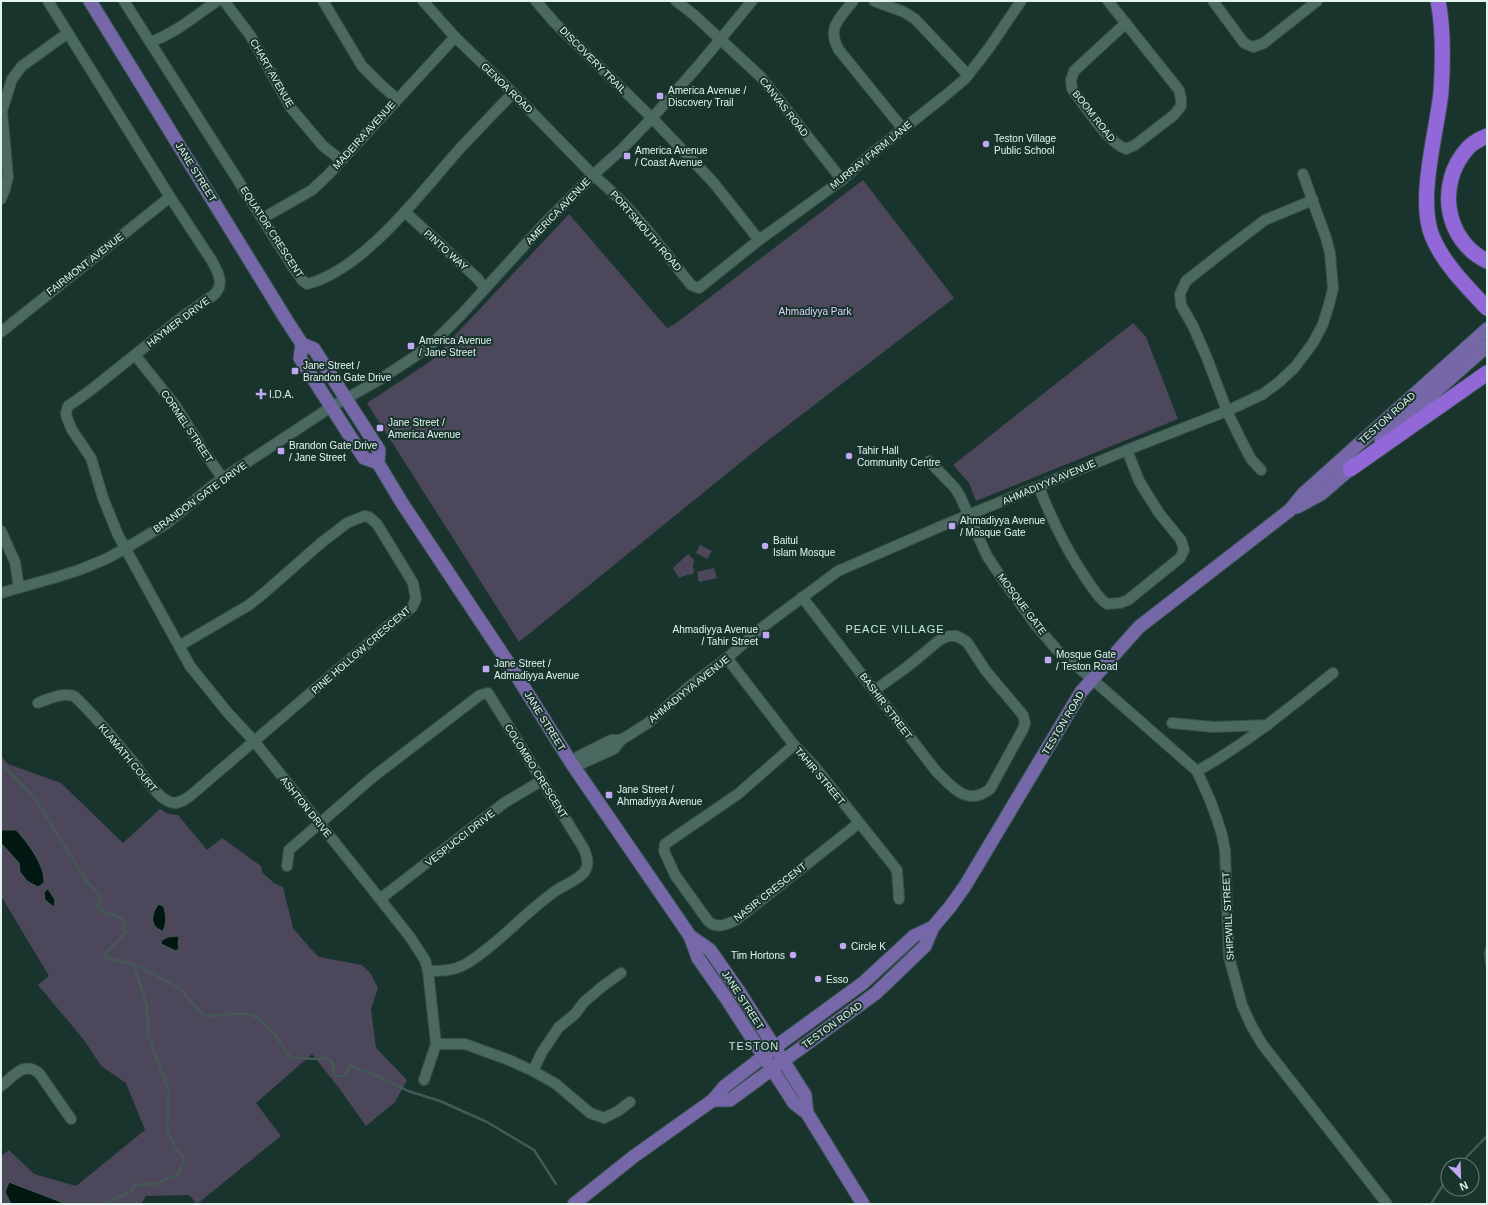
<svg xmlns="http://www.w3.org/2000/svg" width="1488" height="1205" font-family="Arial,sans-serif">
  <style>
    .green { fill: #4d475c }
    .water { fill: #011712; stroke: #455954 }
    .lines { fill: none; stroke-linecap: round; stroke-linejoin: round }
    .stream { stroke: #455954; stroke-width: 2.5 }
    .minor-casing { stroke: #36504a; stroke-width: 12 }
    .major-casing { stroke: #36504a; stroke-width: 15 }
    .highway-casing { stroke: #36504a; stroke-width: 17 }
    .minor { stroke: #4b6961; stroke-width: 10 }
    .major { stroke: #7668a8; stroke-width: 13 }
    .highway { stroke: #9268d8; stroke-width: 15 }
    .poi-dot { fill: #c0a8f3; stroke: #18342d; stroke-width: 1.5 }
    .labels { text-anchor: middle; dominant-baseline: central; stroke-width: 4; stroke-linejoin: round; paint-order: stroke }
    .street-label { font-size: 10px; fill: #e3f4ef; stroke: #18342d }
    .poi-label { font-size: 10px; fill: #e3f4ef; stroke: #18342d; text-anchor: start }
    .park-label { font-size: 10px; fill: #dfd5f9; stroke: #18342d }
    .neighbourhood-label { font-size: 11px; letter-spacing: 1px; fill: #c7e9df; stroke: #18342d }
  </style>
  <rect width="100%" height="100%" fill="#18342d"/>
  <g class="green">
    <polygon points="863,180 954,298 766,442 519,642 367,403 431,361 569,214 667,328 675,324"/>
    <polygon points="1133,323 1146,337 1178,419 976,501 969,483 953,465"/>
    <polygon points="700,545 712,551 707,559 696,553"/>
    <polygon points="688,554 694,560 693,567 694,571 693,574 687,575 679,578 673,568"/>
    <polygon points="714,568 717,578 699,582 697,572"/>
    <polygon points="1,756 8,764 61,783 123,843 160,809 168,814 178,815 207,850 222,838 261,866 262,872 274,883 283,887 293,928 310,948 319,957 362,965 371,974 378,988 371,1009 376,1048 407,1080 395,1102 366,1126 339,1088 312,1054 256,1103 281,1136 197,1204 189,1195 146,1196 141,1204 1,1204 1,1156 9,1150 34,1174 76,1186 145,1130 126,1083 101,1066 84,1040 38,985 49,976 1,896"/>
  </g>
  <g class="water">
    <path d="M2,830H16C28,843 45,865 44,883L38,887L27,881L20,872L19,863L1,843V831Z"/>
    <polygon points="48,889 55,900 54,907 45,900 44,892"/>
    <path d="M159,904L164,907C166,916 167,922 163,931C149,927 151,913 159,904Z"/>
    <polygon points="178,936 179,939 178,943 179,948 176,951 161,944 162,940 168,937"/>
    <polygon points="9,1182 66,1204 11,1204 5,1192"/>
  </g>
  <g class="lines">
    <g class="stream">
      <path d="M1,767L6,769L34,797L88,883L99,894L101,900L97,905L101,911L119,917L125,923L124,929L126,932L117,942L106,953V958L134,964L179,988L204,1016C214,1016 241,1012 251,1015C267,1020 281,1044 291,1058L319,1059L326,1057L328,1060L332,1061L335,1076H342L346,1074L350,1066L376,1075L408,1091L440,1101L487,1122L534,1150L556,1184"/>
      <polyline points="1487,946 1485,953 1487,967"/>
      <polyline points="1459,1165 1487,1136"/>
      <polyline points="104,1204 132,1191 134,1185 155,1184 177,1175 185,1159 175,1148 167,1128 169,1091 148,1035 147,1006 134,965"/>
      <polyline points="1431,1204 1448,1177"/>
    </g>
    <g class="minor-casing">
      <g id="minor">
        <polyline points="48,1 170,197 212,261 218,273 220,281 219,288 215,294 181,318 87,393 68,406 66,413 67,418 72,430 91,458 103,498 118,535 190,666 228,713 254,741 380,899 410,937 425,960 428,971 436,1044 424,1080"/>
        <path d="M124,1L293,267L302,280L307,284C363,270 419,195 456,153C475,132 494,113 513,93"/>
        <polyline points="224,1 250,35 291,108 323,146 341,160"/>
        <polyline points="323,1 362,66 379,83 397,99"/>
        <path d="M423,1L455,37L513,93L593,175C631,206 660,246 691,285L699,288L759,240L842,180L870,155L946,95L965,79L989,48L1021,1"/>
        <polyline points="536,1 554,22 652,118 713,182 759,240"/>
        <polyline points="676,1 693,14 761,77 842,180"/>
        <path d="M853,1C840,18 826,28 839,50L903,129"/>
        <polyline points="874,1 904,12 915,19 968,75"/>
        <path d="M1108,1L1179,90L1181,99V106L1174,115L1135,145L1126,149C1108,143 1085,105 1072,89L1071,80L1074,71L1126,23"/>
        <polyline points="1213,1 1244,43 1253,47 1264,43 1317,1"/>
        <path d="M151,42C177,32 195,16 217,1"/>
        <polyline points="1,199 5,189 8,177 2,111 12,79 22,66 68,33"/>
        <polyline points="405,212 477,278 485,288"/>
        <polyline points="263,218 312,190 329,174 455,37"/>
        <polyline points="1,332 170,197"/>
        <polyline points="135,355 175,405 205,453 223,479"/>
        <polyline points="929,461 955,488 960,496 987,556 1003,580 1035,624 1057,650 1092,679 1197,771 1210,800 1217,819 1222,835 1225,850 1229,957 1242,1005 1251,1025 1262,1044 1387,1204"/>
        <polyline points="1261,470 1251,459 1239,436 1227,411 1207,358 1193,326 1181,305 1180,294 1186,281 1224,251 1265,220 1313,200"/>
        <path d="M1039,487C1052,521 1068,553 1089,583C1094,590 1099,599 1107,604L1120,603L1128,600L1180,558L1184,550L1181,540L1159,513L1139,481L1127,450"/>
        <polyline points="1,531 15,562 19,588"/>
        <polyline points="1,593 57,577 79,570 106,559 126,548 166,524 212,486 234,471 331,407 379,380 414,357 436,340 461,315 542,226 593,175 621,150 652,118 699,65 752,1"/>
        <path d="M802,597L936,771C952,787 967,807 990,789L1023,729L1025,723L1023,715L986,671L967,642L957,636H949L941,639L907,667L875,690"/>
        <polyline points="727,658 794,745 815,767 897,870 899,899"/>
        <path d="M38,703C50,698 61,693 74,696C94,714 115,741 133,762C143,774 156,797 170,802C177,805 184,800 190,796L363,648L388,626L412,607L416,599L413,583L407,573L377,524L369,517L364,516L347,523L321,543L264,593L249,605L179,646"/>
        <polyline points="1172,723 1213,727 1268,725"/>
        <path d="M794,745L738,794L665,844L664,851L675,875L708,921C716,929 726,925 736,920L859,823"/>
        <polyline points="572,764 583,763 614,749 621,740 648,723 691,685 727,658 764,626 838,571 944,525 1127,450 1227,411 1263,394 1279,382 1295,367 1313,343 1323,324 1330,301 1333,288 1330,253 1326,238 1303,174"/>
        <polyline points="572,764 579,756 611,740 621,740"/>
        <path d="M1197,771C1246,744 1289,708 1333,673"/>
        <path d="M287,866L289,850L373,777L480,695L488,693L584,849C587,856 589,862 586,869C582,879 563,885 554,892C530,909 510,931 487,949C479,955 472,961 464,965C452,971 441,971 428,971"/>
        <polyline points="380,899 504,803 541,781"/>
        <polyline points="621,973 603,986 584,1002 575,1014 559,1027 542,1052 533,1071 556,1084 590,1113 604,1118 618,1111 630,1102"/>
        <polyline points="436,1044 465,1044 509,1060 533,1071"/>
        <path d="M1,1086C14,1076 23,1061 39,1073L71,1119"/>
      </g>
    </g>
    <g class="major-casing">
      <g id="major">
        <polyline points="90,1 287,321 302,344 314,349 379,450 378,463 402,503 513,670 572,764 690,936 698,958 726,998 794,1103 807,1113 863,1204"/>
        <polyline points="302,344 300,358 323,394 364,458 378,463"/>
        <polyline points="1381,440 1487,346"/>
        <polyline points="1297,507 1321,494 1358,462"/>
        <polyline points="690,936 710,950 738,990 805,1095 807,1113"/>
        <polyline points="713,1100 730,1100 876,993 925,946 933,927 950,907 965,886 1081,692 1139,627 1290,510 1304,493 1487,329"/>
        <polyline points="574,1204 633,1157 713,1100 724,1087 782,1042 863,983 914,936 933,927"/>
      </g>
    </g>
    <g class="highway-casing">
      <g id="highway">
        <path d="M1438,1C1444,31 1443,62 1441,92C1437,132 1417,198 1432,236C1443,263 1467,287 1487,308"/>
        <path d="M1487,136C1480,139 1471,144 1467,149C1436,184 1445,241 1487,261"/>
        <polyline points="1350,469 1487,373"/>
      </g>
    </g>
    <use href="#minor" class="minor"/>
    <use href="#major" class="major"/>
    <use href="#highway" class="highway"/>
  </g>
  <g class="poi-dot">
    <rect x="656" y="92" width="8" height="8" rx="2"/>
    <circle cx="986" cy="144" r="4"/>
    <rect x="623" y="152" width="8" height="8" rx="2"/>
    <rect x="407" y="342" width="8" height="8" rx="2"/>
    <rect x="291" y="367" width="8" height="8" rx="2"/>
    <path d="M259 388h4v4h4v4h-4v4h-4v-4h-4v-4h4z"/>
    <rect x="376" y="424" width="8" height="8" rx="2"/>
    <rect x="277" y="447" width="8" height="8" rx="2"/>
    <circle cx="849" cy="456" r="4"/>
    <rect x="948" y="522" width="8" height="8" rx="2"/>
    <circle cx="765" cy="546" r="4"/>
    <rect x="762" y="631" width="8" height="8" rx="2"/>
    <rect x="1044" y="656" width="8" height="8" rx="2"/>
    <rect x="482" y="665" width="8" height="8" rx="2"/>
    <rect x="605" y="791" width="8" height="8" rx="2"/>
    <circle cx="843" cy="946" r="4"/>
    <circle cx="793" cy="955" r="4"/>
    <circle cx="818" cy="979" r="4"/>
  </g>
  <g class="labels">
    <g class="street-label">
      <text transform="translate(593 60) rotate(45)">DISCOVERY TRAIL</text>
      <text transform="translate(272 73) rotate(60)">CHART AVENUE</text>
      <text transform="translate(507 88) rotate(44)">GENOA ROAD</text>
      <text transform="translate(784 107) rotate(52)">CANVAS ROAD</text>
      <text transform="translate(1094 116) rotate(52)">BOOM ROAD</text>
      <text transform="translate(364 135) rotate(-48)">MADEIRA AVENUE</text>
      <text transform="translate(871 155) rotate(-39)">MURRAY FARM LANE</text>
      <text transform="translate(196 172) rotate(58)">JANE STREET</text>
      <text transform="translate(558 211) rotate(-46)">AMERICA AVENUE</text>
      <text transform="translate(646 231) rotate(49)">PORTSMOUTH ROAD</text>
      <text transform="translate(272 232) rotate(57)">EQUATOR CRESCENT</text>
      <text transform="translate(446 250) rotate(42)">PINTO WAY</text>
      <text transform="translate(85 264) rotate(-38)">FAIRMONT AVENUE</text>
      <text transform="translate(178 322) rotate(-37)">HAYMER DRIVE</text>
      <text transform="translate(1387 418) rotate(-42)">TESTON ROAD</text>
      <text transform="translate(187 426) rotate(56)">CORMEL STREET</text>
      <text transform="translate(1049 482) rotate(-23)">AHMADIYYA AVENUE</text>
      <text transform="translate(200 497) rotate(-36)">BRANDON GATE DRIVE</text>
      <text transform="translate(1022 604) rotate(53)">MOSQUE GATE</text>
      <text transform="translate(361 650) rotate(-41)">PINE HOLLOW CRESCENT</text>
      <text transform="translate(689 689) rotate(-39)">AHMADIYYA AVENUE</text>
      <text transform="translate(886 706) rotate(53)">BASHIR STREET</text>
      <text transform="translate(545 721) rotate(58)">JANE STREET</text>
      <text transform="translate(1063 723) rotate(-59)">TESTON ROAD</text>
      <text transform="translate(128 758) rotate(50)">KLAMATH COURT</text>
      <text transform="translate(536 771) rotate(58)">COLOMBO CRESCENT</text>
      <text transform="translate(820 776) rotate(50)">TAHIR STREET</text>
      <text transform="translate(306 807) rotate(51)">ASHTON DRIVE</text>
      <text transform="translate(460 838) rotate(-38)">VESPUCCI DRIVE</text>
      <text transform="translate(770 892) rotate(-38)">NASIR CRESCENT</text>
      <text transform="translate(1228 916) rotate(-93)">SHIPWILL STREET</text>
      <text transform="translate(743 1000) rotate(57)">JANE STREET</text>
      <text transform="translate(832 1025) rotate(-36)">TESTON ROAD</text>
    </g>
    <g class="poi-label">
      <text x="668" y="90">America Avenue /<tspan x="668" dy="12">Discovery Trail</tspan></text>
      <text x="994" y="138">Teston Village<tspan x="994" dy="12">Public School</tspan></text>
      <text x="635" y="150">America Avenue<tspan x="635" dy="12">/ Coast Avenue</tspan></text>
      <text x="419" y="340">America Avenue<tspan x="419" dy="12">/ Jane Street</tspan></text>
      <text x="303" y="365">Jane Street /<tspan x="303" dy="12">Brandon Gate Drive</tspan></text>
      <text x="269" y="394">I.D.A.</text>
      <text x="388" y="422">Jane Street /<tspan x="388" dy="12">America Avenue</tspan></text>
      <text x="289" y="445">Brandon Gate Drive<tspan x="289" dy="12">/ Jane Street</tspan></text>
      <text x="857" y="450">Tahir Hall<tspan x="857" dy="12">Community Centre</tspan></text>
      <text x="960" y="520">Ahmadiyya Avenue<tspan x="960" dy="12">/ Mosque Gate</tspan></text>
      <text x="773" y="540">Baitul<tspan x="773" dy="12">Islam Mosque</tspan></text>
      <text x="758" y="629" text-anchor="end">Ahmadiyya Avenue<tspan x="758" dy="12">/ Tahir Street</tspan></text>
      <text x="1056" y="654">Mosque Gate<tspan x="1056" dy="12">/ Teston Road</tspan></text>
      <text x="494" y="663">Jane Street /<tspan x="494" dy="12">Admadiyya Avenue</tspan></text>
      <text x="617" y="789">Jane Street /<tspan x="617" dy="12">Ahmadiyya Avenue</tspan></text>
      <text x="851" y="946">Circle K</text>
      <text x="785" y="955" text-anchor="end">Tim Hortons</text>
      <text x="826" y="979">Esso</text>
    </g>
    <g class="park-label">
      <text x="815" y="311">Ahmadiyya Park</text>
    </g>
    <g class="neighbourhood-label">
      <text x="895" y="629">PEACE VILLAGE</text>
      <text x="754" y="1046">TESTON</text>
    </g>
  </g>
  <rect width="1488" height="1205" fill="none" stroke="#e3f4ef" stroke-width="4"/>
  <g transform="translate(1460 1177) rotate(157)"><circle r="19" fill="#18342d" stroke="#69817b"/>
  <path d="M0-3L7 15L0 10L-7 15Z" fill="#c0a8f3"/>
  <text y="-6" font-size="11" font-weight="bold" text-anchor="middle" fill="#e3f4ef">N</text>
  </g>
</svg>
